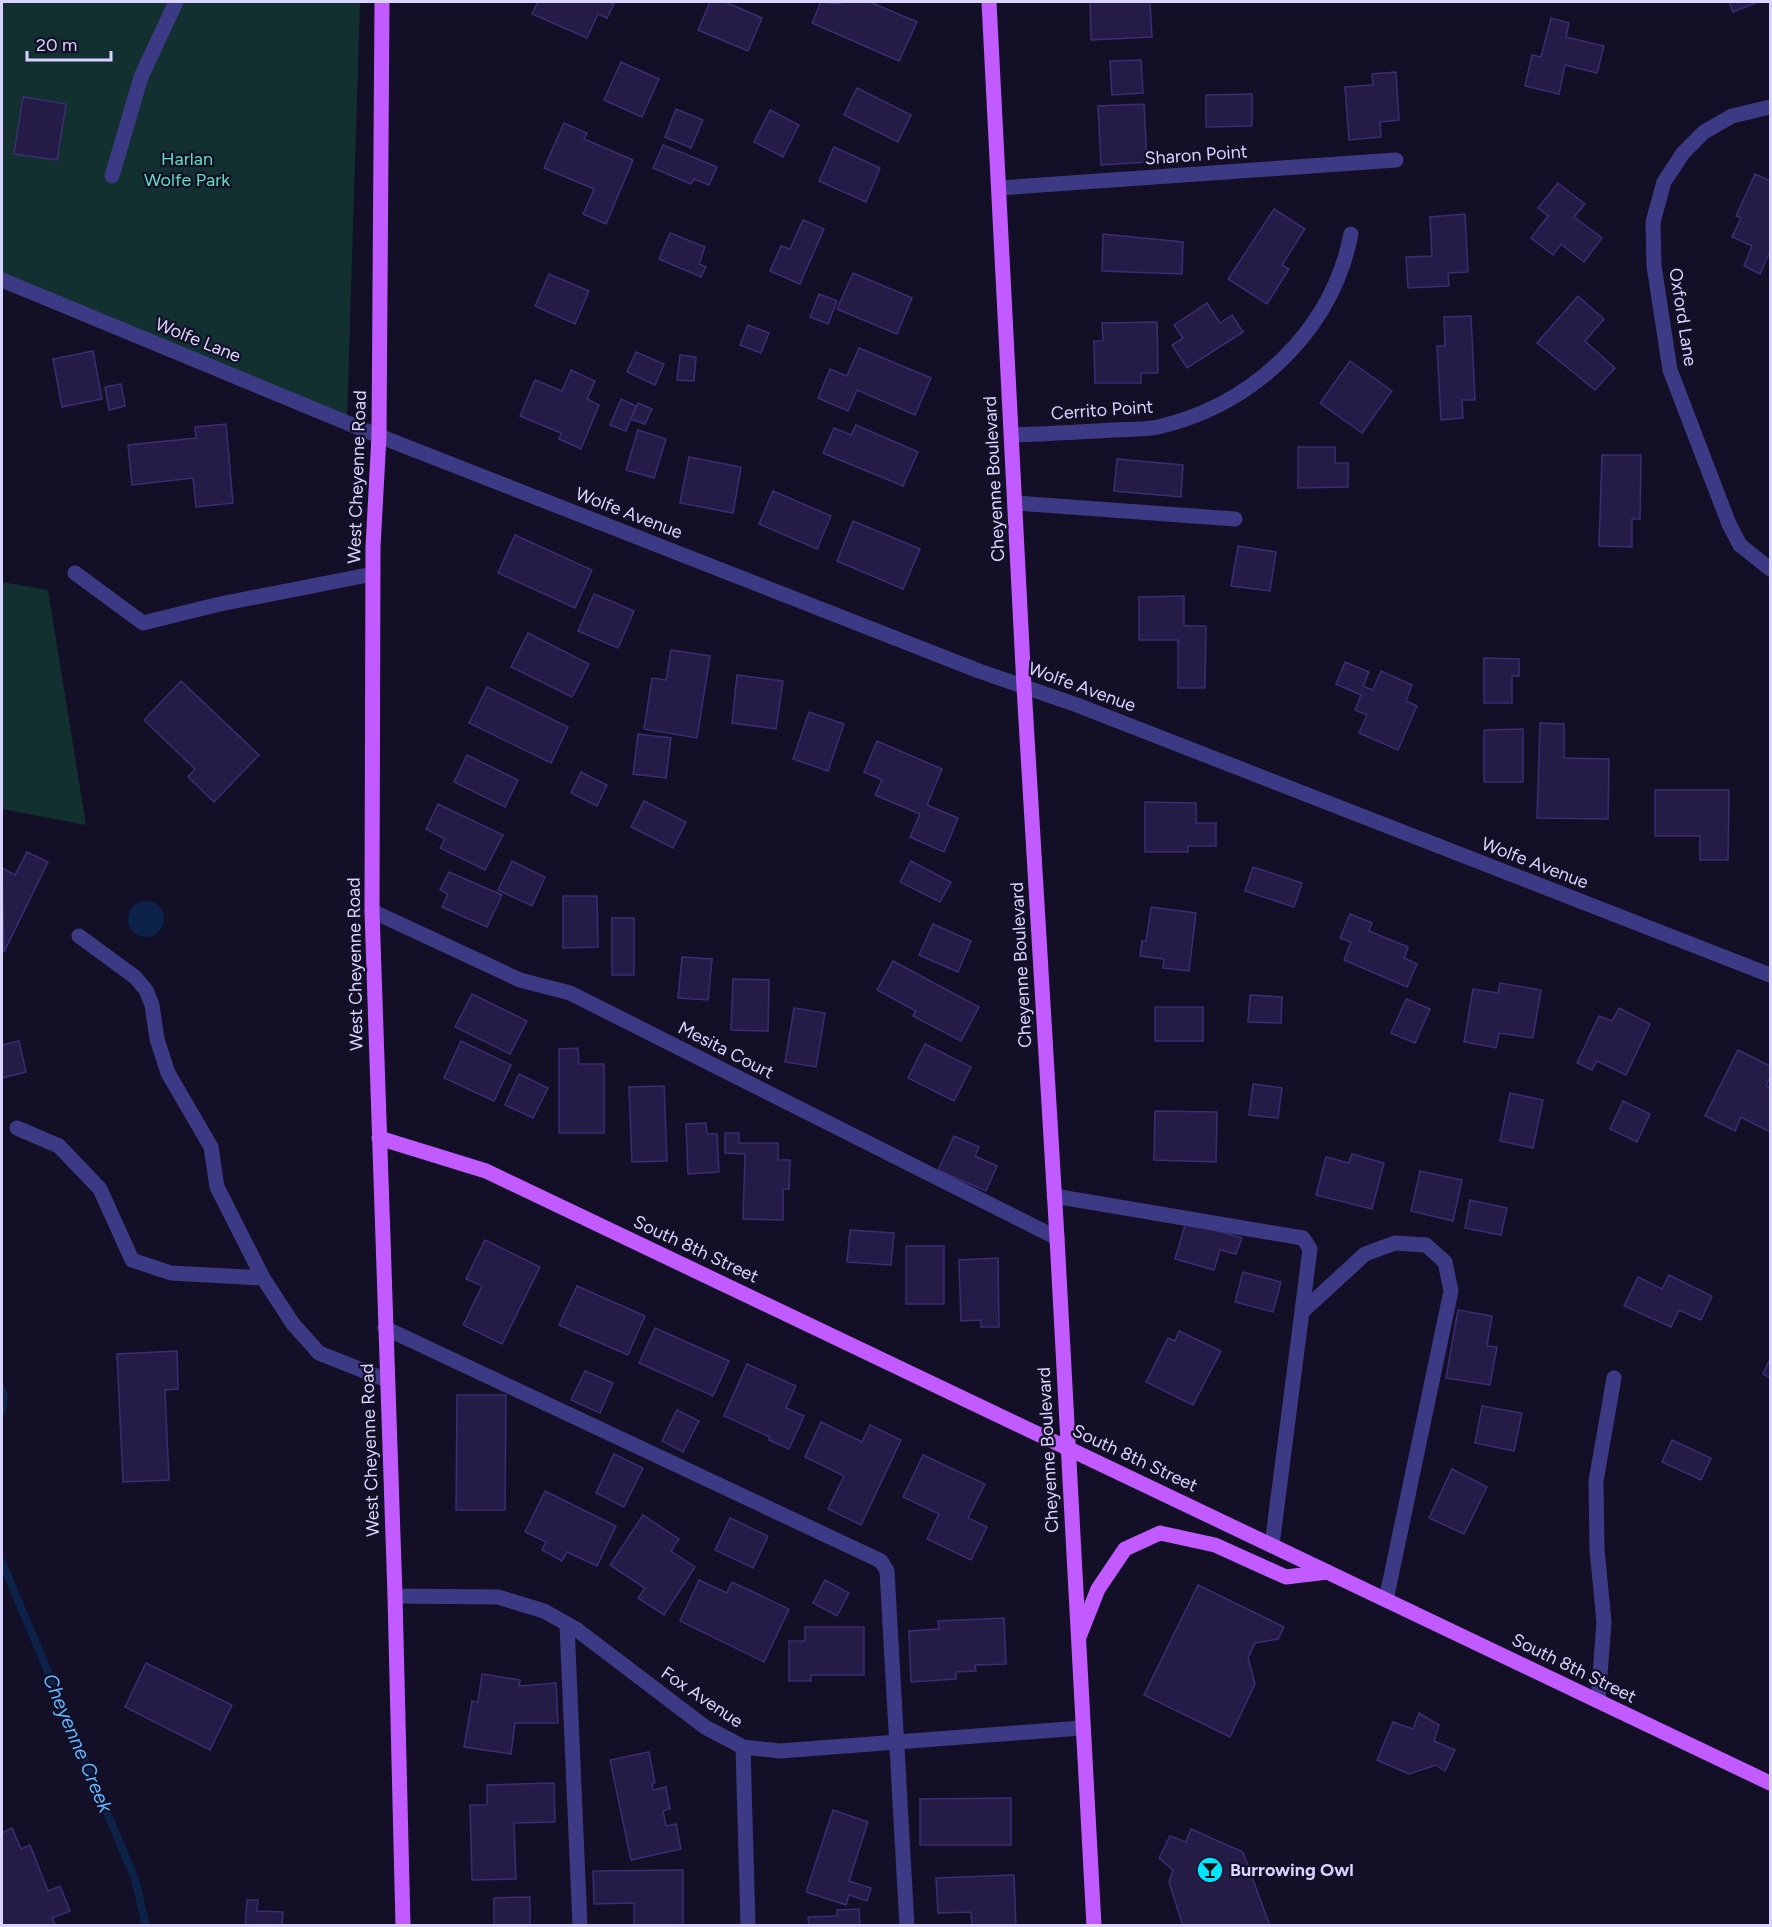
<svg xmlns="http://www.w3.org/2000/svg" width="1772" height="1927" font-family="Figtree,sans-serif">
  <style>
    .green { fill: #12302f }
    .water { fill: #0c2248 }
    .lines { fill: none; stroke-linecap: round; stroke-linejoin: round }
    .stream { stroke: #0c2248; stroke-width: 8 }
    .building { fill: #241b47; stroke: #3b2d73; stroke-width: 1.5 }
    .minor { stroke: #3d3a85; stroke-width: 15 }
    .major { stroke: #c25bff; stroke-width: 15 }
    .labels { text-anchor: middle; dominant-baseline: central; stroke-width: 4.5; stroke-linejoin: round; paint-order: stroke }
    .street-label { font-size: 18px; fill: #d9d4ff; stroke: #130f26 }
    .park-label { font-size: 18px; fill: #5fe0c0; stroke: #130f26 }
    .poi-label { font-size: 18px; font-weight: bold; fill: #d9d4ff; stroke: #130f26; text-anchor: start }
    .water-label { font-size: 20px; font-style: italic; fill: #62b6ff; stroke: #130f26 }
  </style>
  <rect width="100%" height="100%" fill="#130f26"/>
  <g class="green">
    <polygon points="2,2 360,2 347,418 2,275"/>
    <polygon points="2,582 48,590 86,825 2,809"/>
  </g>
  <circle class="water" cx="146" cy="919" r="18"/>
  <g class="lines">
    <g class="stream">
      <polyline points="2,1389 4,1396 2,1410"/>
      <polyline points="2,1562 135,1879 146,1926"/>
    </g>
  </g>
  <g class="building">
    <polygon points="538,2 609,2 614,4 607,18 598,14 587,38 532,14"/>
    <polygon points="710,2 725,2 762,18 748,51 698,30"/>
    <polygon points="821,2 840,4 841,2 870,2 917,22 899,61 812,23"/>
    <polygon points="1090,2 1150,2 1152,37 1091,40"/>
    <polygon points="1729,2 1758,2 1733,12"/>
    <polygon points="1551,18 1569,23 1566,37 1604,46 1597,73 1565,65 1559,94 1525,86 1532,55 1541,57"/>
    <polygon points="1141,60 1143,93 1112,95 1110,61"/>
    <polygon points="621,62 659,79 642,117 604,100"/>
    <polygon points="1396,72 1399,120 1380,122 1381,137 1349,140 1345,87 1373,85 1372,74"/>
    <polygon points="857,88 911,115 898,142 844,115"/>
    <polygon points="1252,94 1252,126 1206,127 1206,95"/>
    <polygon points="23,97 66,104 57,160 14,154"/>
    <polygon points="1144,104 1147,162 1101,165 1098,106"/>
    <polygon points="676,109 703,120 691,148 665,137"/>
    <polygon points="770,110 799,125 783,157 754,142"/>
    <polygon points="564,123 587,133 584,139 633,160 606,224 583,214 594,189 544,168"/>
    <polygon points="663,145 717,167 709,185 694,179 691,184 653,168"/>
    <polygon points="834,147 880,168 866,202 819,181"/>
    <polygon points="1755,174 1770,181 1770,251 1760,274 1744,266 1752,246 1732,237 1741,218 1736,216"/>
    <polygon points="1558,183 1585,204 1574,217 1602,238 1584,262 1561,244 1553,255 1531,238 1548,216 1538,208"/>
    <polygon points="1274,209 1305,229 1282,265 1289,269 1267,304 1228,279"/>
    <polygon points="1465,214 1468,272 1448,273 1449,286 1408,288 1406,257 1432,256 1430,217"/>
    <polygon points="803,220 824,229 800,284 770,271 781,246 790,249"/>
    <polygon points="670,233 705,247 699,264 706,267 701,277 659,259"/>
    <polygon points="1103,234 1183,242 1182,274 1102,271"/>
    <polygon points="853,273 912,298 897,334 837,309"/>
    <polygon points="549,274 589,291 575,324 535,306"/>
    <polygon points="819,294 837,301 828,324 810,317"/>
    <polygon points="1578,296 1604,319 1585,341 1615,368 1595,390 1537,343"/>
    <polygon points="1207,303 1220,323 1232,315 1243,332 1187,368 1172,345 1183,338 1174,325"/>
    <polygon points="1471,316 1475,400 1462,400 1463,418 1441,420 1437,346 1445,346 1444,317"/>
    <polygon points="1157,322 1158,373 1141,373 1141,383 1095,383 1094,341 1103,341 1102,323"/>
    <polygon points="748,325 769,333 761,353 740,345"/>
    <polygon points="859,348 931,378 915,415 857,390 848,411 818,398 830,369 847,376"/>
    <polygon points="93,351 102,399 62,407 53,359"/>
    <polygon points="636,352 664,364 655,385 627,372"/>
    <polygon points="680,355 696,357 694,381 677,380"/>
    <polygon points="1350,361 1392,391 1362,433 1320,403"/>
    <polygon points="571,370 595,381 587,399 599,405 581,449 559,439 561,433 520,416 535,380 562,391"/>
    <polygon points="121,384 125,406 109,410 105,387"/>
    <polygon points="621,399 636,406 626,431 610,425"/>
    <polygon points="638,403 652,409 645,424 631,419"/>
    <polygon points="226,424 233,503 196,507 193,478 132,485 128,445 196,438 195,427"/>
    <polygon points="856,425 918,452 903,486 823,453 834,428 851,435"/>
    <polygon points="638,430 666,439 654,478 626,470"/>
    <polygon points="1298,447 1335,447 1335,463 1348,463 1348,487 1298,488"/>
    <polygon points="1602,455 1641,455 1640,519 1632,519 1632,547 1599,546"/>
    <polygon points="689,457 741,467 733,513 680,503"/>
    <polygon points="1117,459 1183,465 1181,497 1114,491"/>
    <polygon points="773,491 831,516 817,549 759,524"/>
    <polygon points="853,521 920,549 903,589 837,561"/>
    <polygon points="515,535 592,570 575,608 498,573"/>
    <polygon points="1238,546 1276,552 1270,591 1231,586"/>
    <polygon points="594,594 634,611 618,648 578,631"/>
    <polygon points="1184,596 1184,626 1206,626 1205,688 1178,688 1178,640 1139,640 1139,597"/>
    <polygon points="528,633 589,664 572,697 511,667"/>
    <polygon points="671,650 710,656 697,738 644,729 652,678 666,680"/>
    <polygon points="1484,658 1519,659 1519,676 1512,676 1512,703 1484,703"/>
    <polygon points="1345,662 1369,672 1363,686 1373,690 1381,671 1412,685 1406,701 1417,706 1398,750 1359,733 1367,715 1355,710 1361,695 1336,684"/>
    <polygon points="737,675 783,681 776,729 732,723"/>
    <polygon points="181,681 259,755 214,802 188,777 195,769 144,720"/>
    <polygon points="487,687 568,727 551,763 469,723"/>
    <polygon points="809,712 844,724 828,771 793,759"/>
    <polygon points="1540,723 1564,724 1564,758 1609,759 1608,819 1537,818"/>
    <polygon points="1523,729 1523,782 1484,782 1484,730"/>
    <polygon points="638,734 671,738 666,778 633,774"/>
    <polygon points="877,741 942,769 927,805 958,818 944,852 910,837 920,814 875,795 882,780 864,772"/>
    <polygon points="467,755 518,780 505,807 454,782"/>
    <polygon points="581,772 607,785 597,806 571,793"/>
    <polygon points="1655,790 1729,790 1728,860 1700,860 1700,836 1655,836"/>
    <polygon points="644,801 686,822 673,848 631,827"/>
    <polygon points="1145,802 1196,803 1196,823 1216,823 1216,846 1188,846 1188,852 1145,852"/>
    <polygon points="438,804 503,835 485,870 440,848 445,839 426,829"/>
    <polygon points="27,852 48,862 4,952 2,868 15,875"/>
    <polygon points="512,861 545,877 532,906 498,890"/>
    <polygon points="911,861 951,882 940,902 900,882"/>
    <polygon points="1253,867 1302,883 1294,907 1245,891"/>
    <polygon points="449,872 502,895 487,927 442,907 448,894 440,890"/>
    <polygon points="563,896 597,896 598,947 563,948"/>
    <polygon points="1151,907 1196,913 1189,971 1163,968 1164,959 1140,956 1142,941 1146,941"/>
    <polygon points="1350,914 1372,923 1369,931 1408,947 1404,958 1417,964 1407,987 1344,960 1351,942 1340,938"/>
    <rect x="612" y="918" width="22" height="57"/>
    <polygon points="933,924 971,941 958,972 919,955"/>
    <polygon points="682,957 712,959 708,1000 678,998"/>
    <polygon points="893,961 979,1007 961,1041 913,1016 916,1011 877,990"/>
    <polygon points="733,979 769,980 768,1031 731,1030"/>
    <polygon points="1500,983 1541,990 1533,1038 1499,1033 1496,1048 1464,1042 1473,989 1498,993"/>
    <polygon points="472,994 527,1021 510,1054 455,1027"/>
    <polygon points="1250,995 1282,997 1281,1023 1248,1022"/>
    <polygon points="1406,999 1430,1009 1415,1043 1391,1033"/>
    <rect x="1155" y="1007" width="48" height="34"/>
    <polygon points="794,1008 825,1013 816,1067 785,1062"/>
    <polygon points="1619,1008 1650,1024 1626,1075 1597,1061 1592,1070 1577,1063 1599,1016 1612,1021"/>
    <polygon points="19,1041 26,1072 2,1078 2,1045"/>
    <polygon points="461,1041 511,1065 494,1101 444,1078"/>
    <polygon points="925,1044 971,1067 954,1101 908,1078"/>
    <polygon points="578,1048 579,1064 604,1064 604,1133 559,1133 559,1049"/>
    <polygon points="1738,1050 1770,1066 1770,1077 1766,1086 1770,1088 1770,1132 1741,1117 1735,1131 1705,1116"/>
    <polygon points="519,1074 548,1088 533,1118 505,1105"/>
    <polygon points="1253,1084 1282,1088 1278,1118 1249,1115"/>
    <polygon points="664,1086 667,1161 632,1162 629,1087"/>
    <polygon points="1510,1093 1543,1100 1533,1148 1500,1141"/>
    <polygon points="1623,1101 1650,1114 1637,1142 1610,1129"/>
    <polygon points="1155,1111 1217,1112 1216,1162 1154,1160"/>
    <polygon points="706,1123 707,1134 717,1134 719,1172 688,1174 686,1124"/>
    <polygon points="725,1133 739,1133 739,1143 778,1143 778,1160 790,1160 789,1189 783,1189 783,1220 743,1219 745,1154 725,1153"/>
    <polygon points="954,1136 979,1147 975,1156 997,1166 986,1191 938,1170"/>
    <polygon points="1352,1154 1384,1163 1372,1209 1316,1195 1326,1157 1349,1163"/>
    <polygon points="1420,1171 1462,1180 1453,1221 1411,1211"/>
    <polygon points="1470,1200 1507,1208 1501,1235 1465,1228"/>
    <polygon points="1186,1222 1242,1238 1236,1254 1220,1250 1214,1270 1175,1259"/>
    <polygon points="850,1230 894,1233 891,1265 847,1262"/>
    <polygon points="485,1240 540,1267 502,1344 463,1325 482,1286 466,1279"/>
    <rect x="906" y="1246" width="38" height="58"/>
    <polygon points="998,1258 999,1327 981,1327 981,1320 961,1321 959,1260"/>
    <polygon points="1243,1272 1281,1282 1273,1312 1235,1302"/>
    <polygon points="1669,1275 1712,1296 1701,1320 1679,1310 1671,1327 1624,1306 1638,1277 1662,1289"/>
    <polygon points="577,1286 645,1316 628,1355 559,1325"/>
    <polygon points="1458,1310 1492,1316 1487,1346 1497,1347 1490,1385 1446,1378"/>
    <polygon points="655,1328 729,1361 713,1396 639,1363"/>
    <polygon points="1179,1331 1221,1351 1193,1405 1146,1382 1168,1338 1175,1341"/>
    <polygon points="177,1351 178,1389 165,1390 169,1480 123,1482 117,1354"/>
    <polygon points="1770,1359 1770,1378 1763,1374"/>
    <polygon points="747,1364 796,1386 786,1408 804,1416 789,1449 769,1440 770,1437 724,1416"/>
    <polygon points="585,1371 613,1383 600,1413 571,1400"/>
    <polygon points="457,1395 506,1395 505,1510 456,1510"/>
    <polygon points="1482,1406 1522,1413 1514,1451 1475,1443"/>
    <polygon points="677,1410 699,1421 683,1452 662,1441"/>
    <polygon points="821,1422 862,1442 870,1425 901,1440 861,1525 828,1509 844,1476 805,1457"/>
    <polygon points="1672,1440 1711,1458 1701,1480 1662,1462"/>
    <polygon points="614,1454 643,1468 624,1507 596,1493"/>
    <polygon points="923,1455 985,1484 968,1518 987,1527 971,1560 927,1539 939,1514 903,1497"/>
    <polygon points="1452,1469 1487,1487 1464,1534 1429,1518"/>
    <polygon points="545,1491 616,1526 597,1566 567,1552 562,1561 542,1550 546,1542 525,1532"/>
    <polygon points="643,1515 679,1539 671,1551 695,1567 664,1615 638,1598 645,1588 610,1565"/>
    <polygon points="730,1518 768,1536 753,1568 715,1550"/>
    <polygon points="699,1580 727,1593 732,1582 789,1609 764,1662 680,1621"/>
    <polygon points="825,1580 849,1593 837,1616 813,1603"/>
    <polygon points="1198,1585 1284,1627 1278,1639 1255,1643 1248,1658 1255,1684 1230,1737 1144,1695"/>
    <polygon points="1004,1618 1006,1664 975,1665 976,1671 956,1672 956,1679 911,1682 909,1631 939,1629 938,1621"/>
    <polygon points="805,1627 864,1627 864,1675 811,1675 811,1681 789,1681 789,1641 805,1641"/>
    <polygon points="146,1663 232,1705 210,1750 125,1707"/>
    <polygon points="482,1674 520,1680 519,1686 556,1683 558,1723 515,1723 511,1754 464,1747 472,1701 478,1702"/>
    <polygon points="1419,1713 1439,1725 1434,1741 1455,1750 1445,1771 1436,1765 1409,1774 1377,1760 1393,1722 1413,1729"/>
    <polygon points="649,1752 655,1783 652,1784 653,1790 666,1787 670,1809 663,1811 666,1826 676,1824 681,1849 631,1860 610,1760"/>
    <polygon points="554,1783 555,1822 514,1823 516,1879 472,1880 470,1805 487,1805 487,1785"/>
    <polygon points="1011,1798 1011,1845 920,1845 920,1799"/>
    <polygon points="833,1810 868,1822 849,1881 871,1888 867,1901 849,1895 846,1905 806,1892"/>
    <polygon points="12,1828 21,1849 30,1845 48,1891 60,1886 70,1911 52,1918 56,1926 2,1926 2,1833"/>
    <polygon points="1191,1829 1243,1852 1270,1926 1183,1926 1169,1882 1173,1870 1159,1858 1170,1836 1186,1842"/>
    <polygon points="683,1870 683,1926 634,1926 634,1903 594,1904 593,1871"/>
    <polygon points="1014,1875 1016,1926 972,1926 971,1912 938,1913 936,1878"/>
    <polygon points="530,1897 530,1926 494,1926 494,1898"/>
    <polygon points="247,1900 258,1900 257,1911 283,1912 282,1926 245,1926"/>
    <polygon points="859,1909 860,1926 809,1926 808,1917 837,1916 837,1910"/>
  </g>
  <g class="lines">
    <g class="minor">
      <polyline points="1770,107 1732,116 1704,132 1683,153 1664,182 1653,222 1654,266 1670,370 1729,524 1740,545 1770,569"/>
      <polyline points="112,176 141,77 176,2"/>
      <polyline points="999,188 1396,160"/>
      <polyline points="2,280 379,436 979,671 1077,705 1770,975"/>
      <path d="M1012,435C1045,434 1079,432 1112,430C1127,429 1144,430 1158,427C1253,405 1332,331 1351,234"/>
      <polyline points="1015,503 1235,519"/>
      <polyline points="75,573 143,623 220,604 373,574"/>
      <polyline points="372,911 520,980 570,993 1057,1238"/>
      <polyline points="79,936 135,977 146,990 152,1005 157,1039 168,1073 211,1147 217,1187 263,1278 293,1324 319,1353 387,1380"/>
      <polyline points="17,1128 59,1146 100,1189 132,1260 171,1273 263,1278"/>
      <polyline points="1054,1196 1303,1238 1310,1249 1272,1545"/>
      <polyline points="1303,1311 1365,1254 1395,1243 1426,1245 1445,1262 1451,1291 1386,1600"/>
      <polyline points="385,1328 881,1561 887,1571 907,1926"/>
      <polyline points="395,1596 498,1597 544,1611 576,1629 705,1727 743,1747 780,1751 1081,1728"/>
      <polyline points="567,1625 580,1926"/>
      <polyline points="1598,1701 1604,1622 1597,1549 1596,1481 1614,1378"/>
      <polyline points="743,1747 748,1926"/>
    </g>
    <g class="major">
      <polyline points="382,2 379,436 373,547 372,911 395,1596 403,1926"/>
      <polyline points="989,2 1024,687 1057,1238 1094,1926"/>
      <polyline points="379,1138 486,1171 1770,1783"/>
      <polyline points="1079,1637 1098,1589 1125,1549 1160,1533 1215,1545 1286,1577 1327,1572"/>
    </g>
  </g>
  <defs>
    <g id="bar-disc" transform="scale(1.35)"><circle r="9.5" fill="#00e5ff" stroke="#130f26"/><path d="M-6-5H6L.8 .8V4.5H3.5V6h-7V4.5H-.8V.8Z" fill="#111"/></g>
  </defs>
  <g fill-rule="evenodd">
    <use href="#bar-disc" x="1210" y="1870"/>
  </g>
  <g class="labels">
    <g class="street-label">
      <text transform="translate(1196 155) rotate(-4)">Sharon Point</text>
      <text transform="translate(1683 317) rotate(81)">Oxford Lane</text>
      <text transform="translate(198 340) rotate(22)">Wolfe Lane</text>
      <text transform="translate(1102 410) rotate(-4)">Cerrito Point</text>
      <text transform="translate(357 477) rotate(-88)">West Cheyenne Road</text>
      <text transform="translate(994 479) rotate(-93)">Cheyenne Boulevard</text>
      <text transform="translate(629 513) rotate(21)">Wolfe Avenue</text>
      <text transform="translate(1082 687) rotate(20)">Wolfe Avenue</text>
      <text transform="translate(1535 863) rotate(21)">Wolfe Avenue</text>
      <text transform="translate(355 964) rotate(-91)">West Cheyenne Road</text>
      <text transform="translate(1021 965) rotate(-93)">Cheyenne Boulevard</text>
      <text transform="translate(726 1050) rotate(27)">Mesita Court</text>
      <text transform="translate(696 1249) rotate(25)">South 8th Street</text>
      <text transform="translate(370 1450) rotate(-92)">West Cheyenne Road</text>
      <text transform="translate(1048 1450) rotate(-93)">Cheyenne Boulevard</text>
      <text transform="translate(1135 1458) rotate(25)">South 8th Street</text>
      <text transform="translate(1574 1668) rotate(26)">South 8th Street</text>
      <text transform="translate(702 1697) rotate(34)">Fox Avenue</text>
    </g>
    <g class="park-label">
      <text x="187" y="159">Harlan<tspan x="187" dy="21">Wolfe Park</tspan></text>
    </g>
    <g class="poi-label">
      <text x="1230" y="1870">Burrowing Owl</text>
    </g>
    <g class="water-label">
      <text transform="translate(78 1743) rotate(67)">Cheyenne Creek</text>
    </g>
  </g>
  <rect width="1772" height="1927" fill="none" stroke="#d9d4ff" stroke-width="6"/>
  <path d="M27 51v9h84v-9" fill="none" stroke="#d9d4ff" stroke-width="3"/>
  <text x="36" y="51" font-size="18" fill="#d9d4ff" stroke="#130f26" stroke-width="4.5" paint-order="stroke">20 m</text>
</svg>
